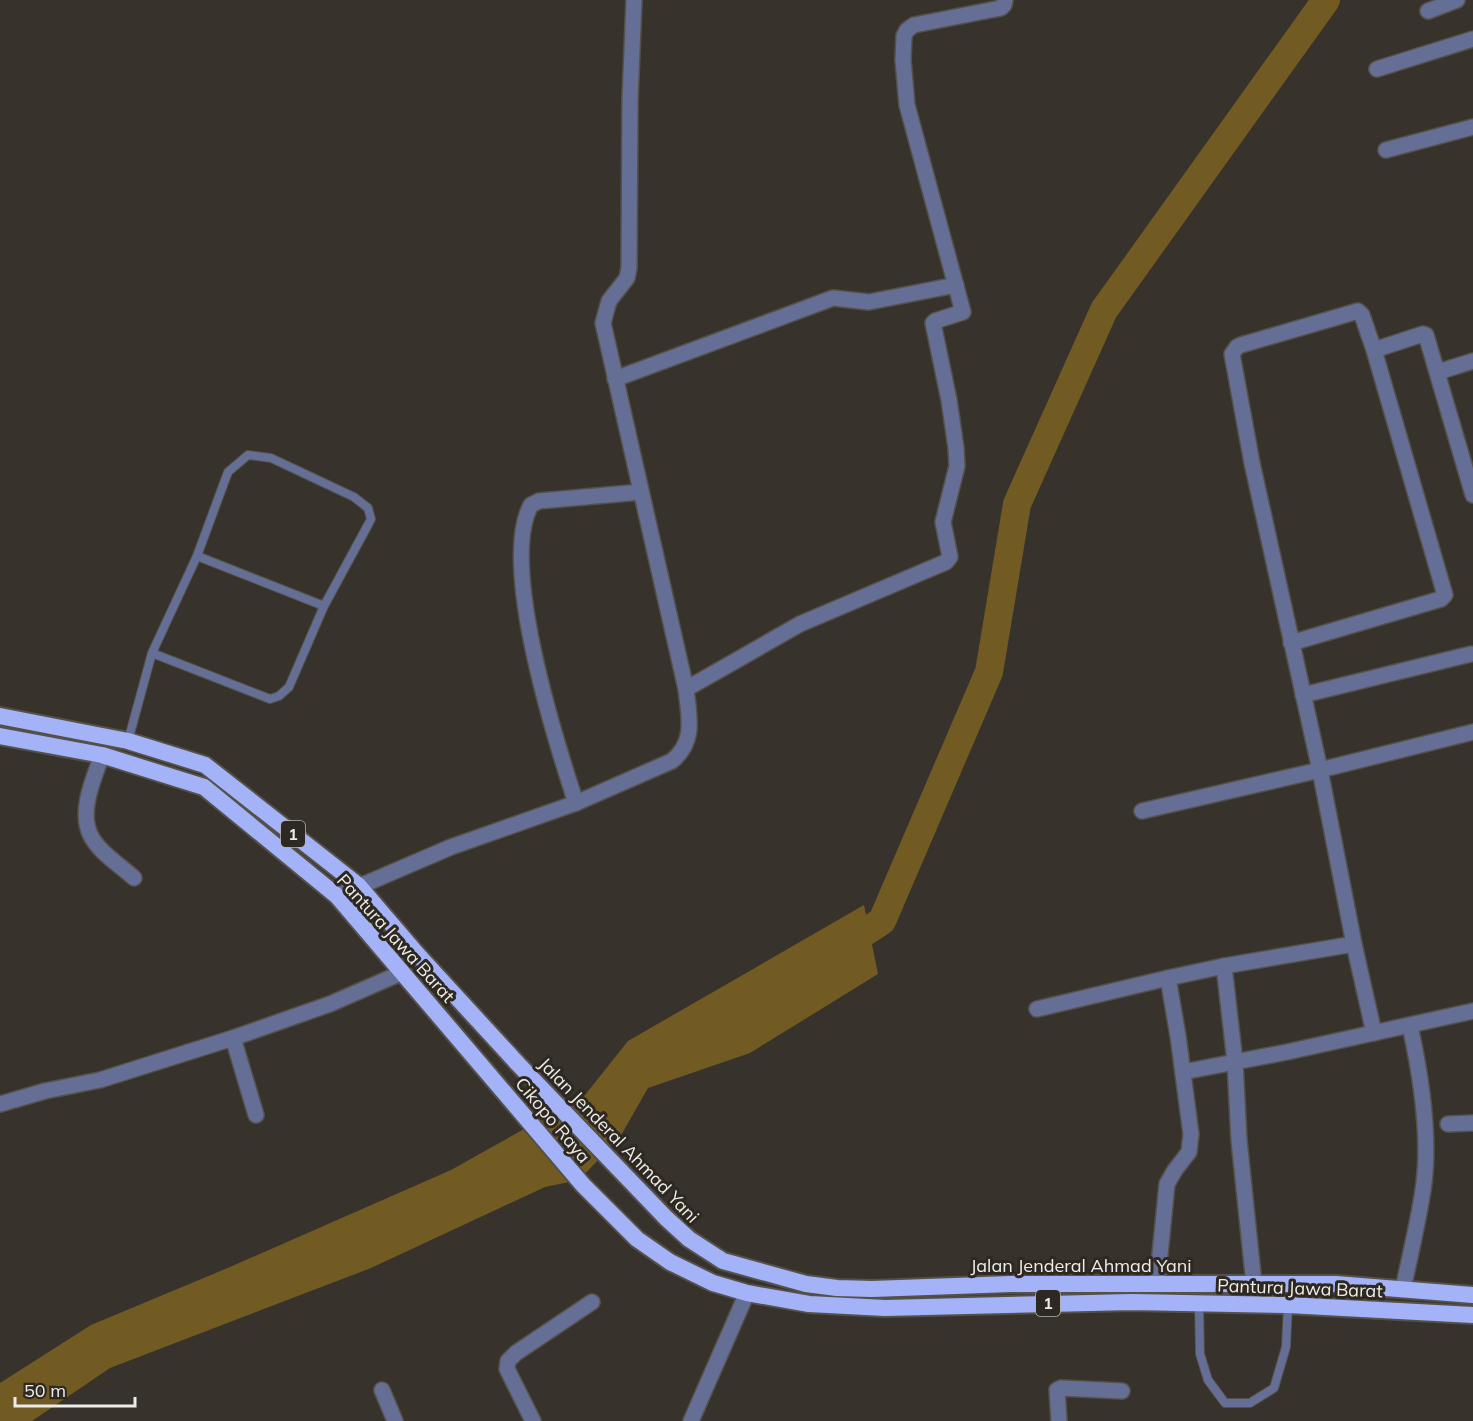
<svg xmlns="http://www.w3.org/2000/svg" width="1473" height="1421" font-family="Mulish,sans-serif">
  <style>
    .water { fill: #715b22 }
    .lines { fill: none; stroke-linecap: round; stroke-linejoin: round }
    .river { stroke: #715b22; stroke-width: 28 }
    .service-casing { stroke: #54514a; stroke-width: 10 }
    .minor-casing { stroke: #54514a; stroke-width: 18 }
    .trunk-casing { stroke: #54514a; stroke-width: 20 }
    .service { stroke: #656e95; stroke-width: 8 }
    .minor { stroke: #656e95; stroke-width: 15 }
    .trunk { stroke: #a4b3f8; stroke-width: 16 }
    .labels { text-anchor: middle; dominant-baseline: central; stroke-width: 6; stroke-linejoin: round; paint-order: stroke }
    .shield { fill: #2d2922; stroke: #b4b2ac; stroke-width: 1.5 }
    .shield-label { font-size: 16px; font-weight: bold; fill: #eeece7 }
    .street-label { font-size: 18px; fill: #eeece7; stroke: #2d2922 }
  </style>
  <rect width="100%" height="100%" fill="#37332c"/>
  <polygon class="water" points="864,905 878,974 750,1053 648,1088 620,1137 579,1180 545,1187 371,1268 110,1368 32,1421 0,1421 0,1383 91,1325 230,1267 451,1170 585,1095 628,1041"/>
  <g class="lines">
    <polyline class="river" points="836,951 882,921 989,672 1017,504 1104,310 1326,0"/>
    <g class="service-casing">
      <g id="service">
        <polyline points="197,556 324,606"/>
        <polyline points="128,741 152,653 197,556 228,472 248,455 271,458 354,497 368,508 371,519 369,523 324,606 289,687 279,696 270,699 152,653"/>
        <polyline points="1199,1304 1200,1354 1208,1380 1225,1403 1250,1403 1274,1388 1286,1347 1288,1305"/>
      </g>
    </g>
    <g class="minor-casing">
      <g id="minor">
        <polyline points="1428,11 1457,0"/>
        <polyline points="1377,69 1473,39"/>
        <polyline points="1386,150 1473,127"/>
        <polyline points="1374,350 1423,334 1426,335 1473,495"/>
        <polyline points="1438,372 1473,361"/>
        <polyline points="615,379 833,298 869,302 956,285"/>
        <polyline points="1291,643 1441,599 1445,595 1374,350 1362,315 1358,311 1241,345 1237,347 1232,354 1252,463 1320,770 1354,944 1374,1033"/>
        <polyline points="686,689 800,624 946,562 950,557 943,522 957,466 956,448 949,400 933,323 935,321 963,312 907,105 903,60 904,36 907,30 914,25 1001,8 1004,5 1005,0"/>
        <polyline points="1303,695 1471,654"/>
        <path d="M102,755C94,778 79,810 90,834C98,852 120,865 134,878"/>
        <path d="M576,803C555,739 499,563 531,505L539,501L641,492"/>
        <polyline points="1142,811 1320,770 1473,732"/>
        <path d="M337,896L451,847L576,803L672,761C696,741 689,717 686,689L603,323L609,301L627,278L629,268L630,100L634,0"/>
        <polyline points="1224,966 1235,1062 1239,1140 1254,1284"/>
        <polyline points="1037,1009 1168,978"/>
        <polyline points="233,1038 256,1115"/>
        <polyline points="1183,1072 1287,1052 1473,1011"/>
        <polyline points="0,1104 45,1091 100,1080 233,1038 330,1004 401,973"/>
        <polyline points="1448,1124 1473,1123"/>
        <polyline points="1157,1284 1167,1184 1175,1170 1189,1152 1191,1134 1178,1036 1168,978 1224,966 1354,944"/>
        <path d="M1403,1289C1410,1256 1418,1223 1423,1190C1431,1139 1421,1076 1410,1026"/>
        <polyline points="382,1390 395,1421"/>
        <polyline points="533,1421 507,1369 508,1361 516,1353 592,1302"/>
        <polyline points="691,1421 747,1293"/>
        <polyline points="1059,1421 1057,1390 1061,1388 1122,1391"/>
      </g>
    </g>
    <g class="trunk-casing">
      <g id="trunk">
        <polyline points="0,716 128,741 205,765 358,885 417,954 518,1064 666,1218 689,1239 723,1261 806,1284 837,1288 872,1289 1011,1284 1336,1284 1473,1295"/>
        <polyline points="0,736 102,755 204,787 337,896 583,1185 637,1239 670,1262 713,1283 747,1293 809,1304 885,1308 1132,1302 1288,1305 1473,1315"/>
      </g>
    </g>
    <use href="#service" class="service"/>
    <use href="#minor" class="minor"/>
    <use href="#trunk" class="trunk"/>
  </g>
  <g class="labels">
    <g class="shield">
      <rect x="281" y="821" width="24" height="26" rx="4.5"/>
      <rect x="1036" y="1290" width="24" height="26" rx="4.5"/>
    </g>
    <g class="shield-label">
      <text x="293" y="834">1</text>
      <text x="1048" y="1303">1</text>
    </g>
    <g class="street-label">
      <text transform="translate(396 938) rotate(48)">Pantura Jawa Barat</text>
      <text transform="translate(553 1120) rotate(50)">Cikopo Raya</text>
      <text transform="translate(619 1140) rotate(46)">Jalan Jenderal Ahmad Yani</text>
      <text x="1081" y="1265">Jalan Jenderal Ahmad Yani</text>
      <text transform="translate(1300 1288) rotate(2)">Pantura Jawa Barat</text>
    </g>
  </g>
  <path d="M15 1397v9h120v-9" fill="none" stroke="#eeece7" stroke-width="3"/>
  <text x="24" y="1397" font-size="18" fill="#eeece7" stroke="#2d2922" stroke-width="4.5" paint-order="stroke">50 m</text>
</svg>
